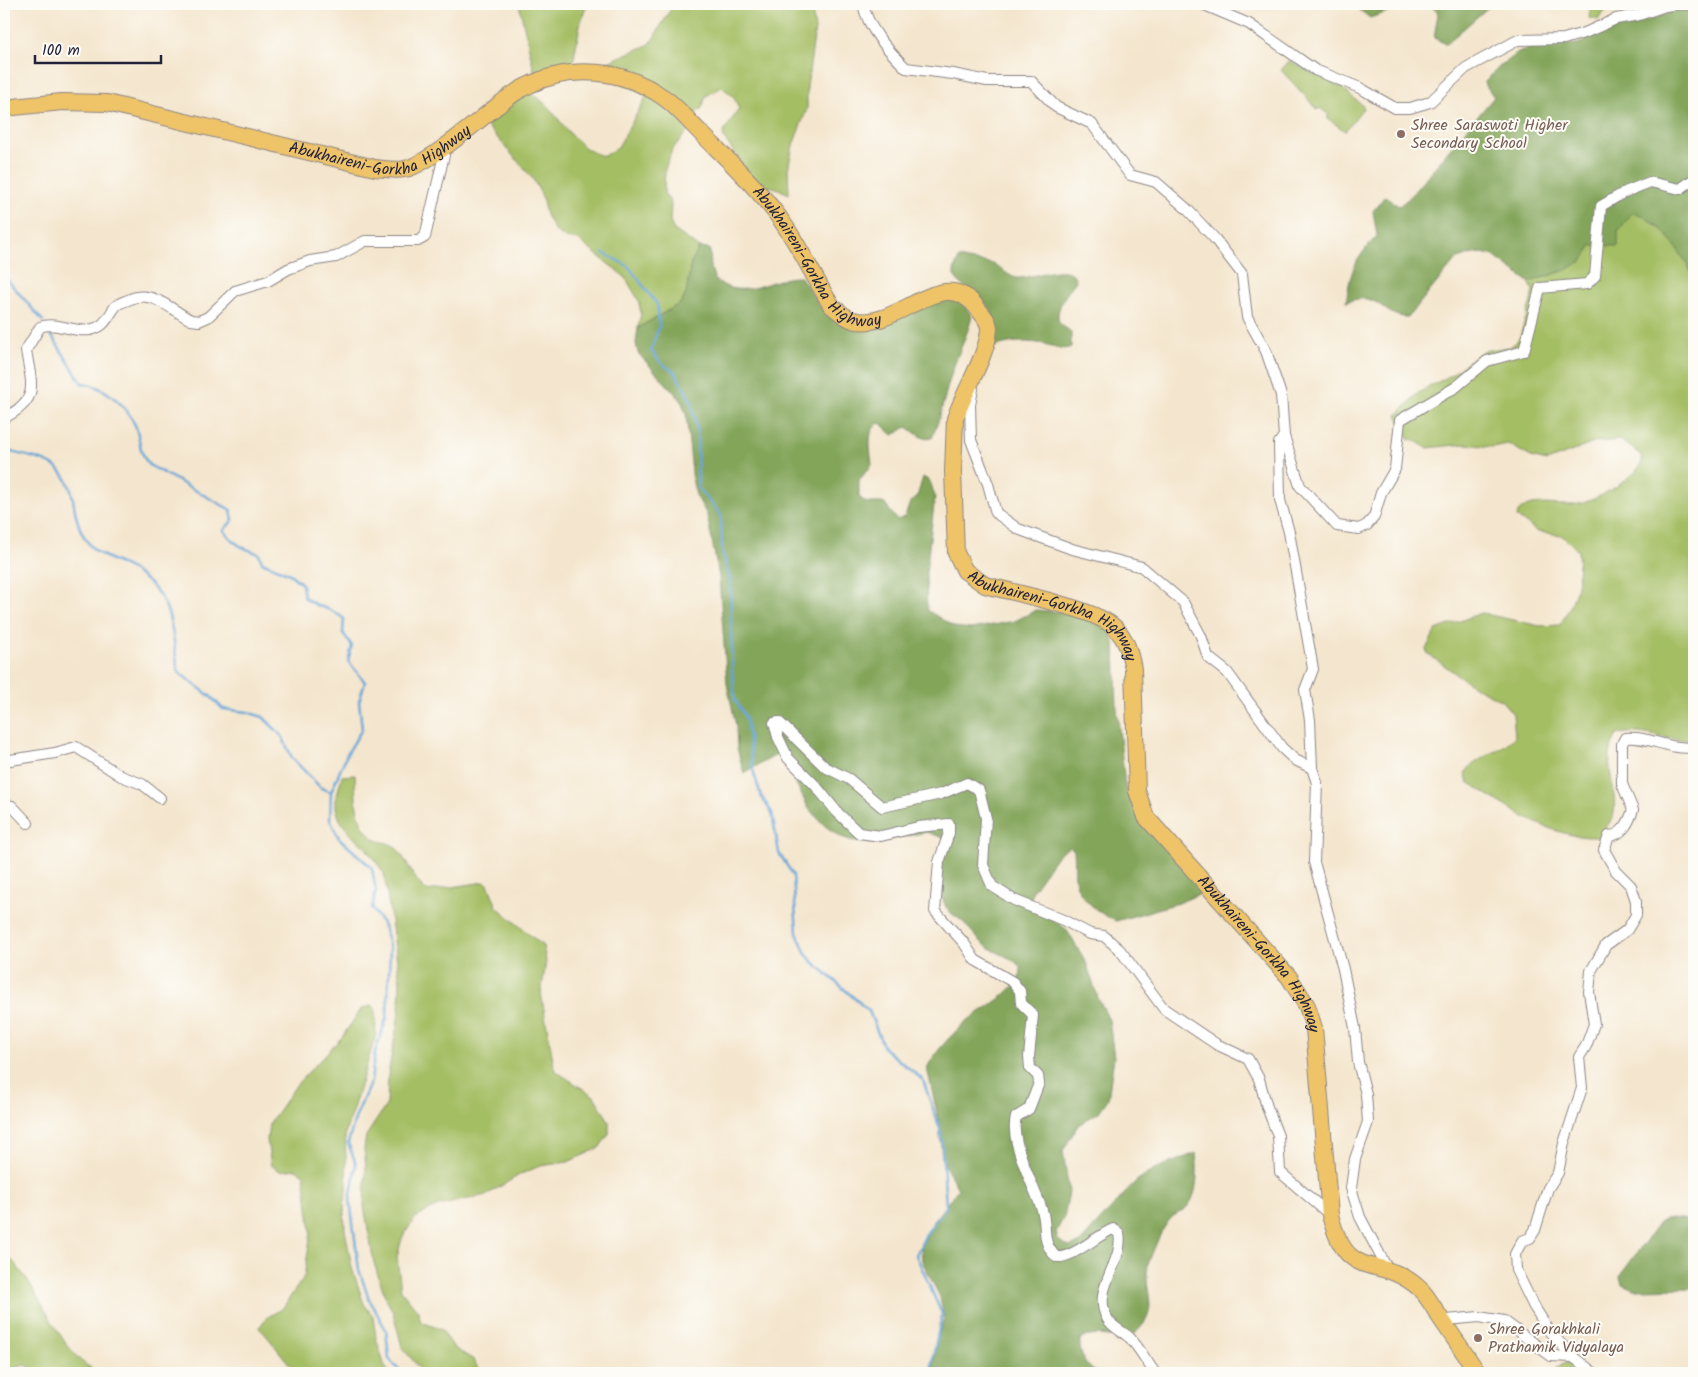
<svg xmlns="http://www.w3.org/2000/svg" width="1698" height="1377" font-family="Kalam,sans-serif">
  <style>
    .green { fill: #a4be64; stroke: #637050 }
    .forest { fill: #83a55a; stroke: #52644a }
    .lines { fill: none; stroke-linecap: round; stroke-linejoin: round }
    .stream { stroke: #65a4d7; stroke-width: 2.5 }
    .street-casing { stroke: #8b8484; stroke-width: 12 }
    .primary-casing { stroke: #8b8484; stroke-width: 18 }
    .street { stroke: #fff; stroke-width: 10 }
    .primary { stroke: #efc469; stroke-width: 16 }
    .education-dot { fill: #8d6e63; stroke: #fdfcf7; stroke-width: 2 }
    .labels { text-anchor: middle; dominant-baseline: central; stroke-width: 4; stroke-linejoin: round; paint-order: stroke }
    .education-label { font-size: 16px; fill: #785e54; stroke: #fdfcf7; text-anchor: start }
    .street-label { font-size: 16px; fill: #22223b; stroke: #fdfcf7 }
  </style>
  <rect width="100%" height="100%" fill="#fdfcf7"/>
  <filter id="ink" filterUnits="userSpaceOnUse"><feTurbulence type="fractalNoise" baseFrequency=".02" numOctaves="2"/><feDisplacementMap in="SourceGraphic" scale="10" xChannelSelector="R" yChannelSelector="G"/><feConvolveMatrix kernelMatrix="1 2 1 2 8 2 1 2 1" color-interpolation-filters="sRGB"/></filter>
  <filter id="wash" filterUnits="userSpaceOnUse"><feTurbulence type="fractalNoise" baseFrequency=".0096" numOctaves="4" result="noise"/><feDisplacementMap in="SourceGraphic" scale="20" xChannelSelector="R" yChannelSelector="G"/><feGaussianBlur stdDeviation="1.12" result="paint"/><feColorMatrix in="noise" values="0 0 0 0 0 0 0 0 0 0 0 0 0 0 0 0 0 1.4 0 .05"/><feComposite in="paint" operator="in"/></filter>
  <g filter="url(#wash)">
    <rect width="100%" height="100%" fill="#f4e6ce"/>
    <g class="green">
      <polygon points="519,4 587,4 580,25 572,68 535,75"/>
      <polygon points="674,4 811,4 815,29 807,87 807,109 793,145 788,169 789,194 774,187 760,186 747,171 724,138 723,133 739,109 734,97 722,87 706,96 702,108 690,119 594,68 650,44"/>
      <polygon points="1591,4 1617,4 1607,9 1598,20 1589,18"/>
      <polygon points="1289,61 1342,88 1364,107 1345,131 1327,118 1329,115 1320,108 1318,110 1281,70"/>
      <path d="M526,90C531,93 537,97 542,101C563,120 575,150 604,156L618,147L649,92L690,128L672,150L665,169L664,193L671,203L670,221L673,229L699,248L691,264L686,294L681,303L638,328L641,313L638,299L625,277L578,240L566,238L555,231L546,215L542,196L533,179L483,121Z"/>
      <path d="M1632,212L1643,216L1663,230L1681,252L1694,276V359L1691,363L1694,428V739C1667,743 1641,727 1617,735C1600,764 1618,786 1614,813C1612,821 1604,830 1599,837C1549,839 1508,807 1468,782L1465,773C1478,755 1501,753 1515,736L1513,714L1502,701L1475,687L1428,654L1426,649L1436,630L1481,613L1540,626L1560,625C1577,596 1580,584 1578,550L1561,535L1538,532L1517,517L1518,512C1532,498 1561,508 1579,504C1593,502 1645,474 1642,458L1638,452L1620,440L1596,442L1547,461L1531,457L1508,444L1492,447L1466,444L1427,448L1412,439L1409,440L1397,415L1418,393L1451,375L1483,351L1510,347L1515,343L1520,337L1531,301L1533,290L1529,282L1566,270L1592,245L1618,231Z"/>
      <path d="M355,775C356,796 354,825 375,839C381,843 391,842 396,848C409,862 411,878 427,891L484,882L488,884L497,907L543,946L546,961L541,993L554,1066L557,1072L594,1096L609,1121V1134L599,1148L568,1162L540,1166L521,1174L486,1195L438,1206L415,1218L402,1238L397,1257L401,1290L418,1311L421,1322L441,1329L454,1348L474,1360L480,1373H423L402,1347L393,1312L386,1299L374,1263L364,1206L366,1167L364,1149L366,1136L387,1104L388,1075L399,1014L400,981L384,873L366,848L349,833L340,820L336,808V798L342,776Z"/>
      <path d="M372,1006L375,1009L376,1035L345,1134L347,1187L344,1206L345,1230L352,1268L364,1304L373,1316L376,1338L385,1367L390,1373H299C283,1360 274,1342 259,1328L266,1318L282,1309L304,1277L311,1232L304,1174L296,1169L280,1171L271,1165L267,1140L269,1124L297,1084L342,1037L362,1008Z"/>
      <path d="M4,1252C36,1282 48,1325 77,1357C83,1364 92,1368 99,1373H43L24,1365L4,1373Z"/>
      <polygon points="1570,1360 1587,1373 1557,1373 1557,1368"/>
    </g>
    <g class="forest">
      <polygon points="1352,4 1492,4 1446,44 1434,38 1438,13 1431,6 1396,9 1370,18"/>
      <path d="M1694,9V276C1678,250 1664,221 1632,213L1618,231V246L1592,245L1582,261L1566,270L1529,282L1492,255L1481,253L1468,255L1456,260L1408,317C1381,318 1381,289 1346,302C1351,269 1354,261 1377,236L1373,211L1385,196L1399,206L1408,199L1494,97L1484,83L1499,67L1518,52L1531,47L1578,44L1620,23L1649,20L1675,11Z"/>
      <path d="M699,248L710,249L711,268L715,280C747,303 769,276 801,277L820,306L838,323L868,327L942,297L959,299L972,316C968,333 961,347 955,363C946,388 942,414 932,438L921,437L907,427L893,435L880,423C865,428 871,453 872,465L859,480V497L867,503H884L897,520L905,517L910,502L917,497L923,477L930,481L935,496L926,573L927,610L954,627L971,629L1015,621L1036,610L1089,614L1108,626L1115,645L1117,709L1125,786L1138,817L1204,892L1178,903L1116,921C1099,914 1077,897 1075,878C1074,868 1075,859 1074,850L1070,847L1059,853L1033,890L1031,899L1034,906L1066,929L1086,962L1098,998L1109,1020L1114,1057L1108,1099L1099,1112L1078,1125L1063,1151L1069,1192L1064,1217L1056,1232L1058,1240L1069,1247L1079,1244L1136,1181L1157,1168L1196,1153C1198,1169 1199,1198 1184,1210C1180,1213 1175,1214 1171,1218C1161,1230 1156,1244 1150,1259C1138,1292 1168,1309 1129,1338L1097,1335L1082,1337L1080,1340C1079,1355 1085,1365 1097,1373H933L935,1346L944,1318L940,1297L922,1261L921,1247L933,1222L958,1189L942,1160L939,1122L927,1068C935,1052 948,1039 961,1026C975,1012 1023,991 1021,968C1015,959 1002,955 993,950C980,943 974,934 965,924C960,918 953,916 948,910C934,890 942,860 944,838L926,832L875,843L856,842L841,837L825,826L809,809L783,759L778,754L744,773L737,748L736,726L727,684L719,577L707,515L696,495L693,483L686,413L681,400L638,353L636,343L638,328L681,303L686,294L691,263Z"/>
      <path d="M959,258C968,261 987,262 993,264C1000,267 1008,276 1016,278C1029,280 1074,259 1076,281C1069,291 1054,308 1059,322C1061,326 1068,329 1071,332V347C1062,351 1056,347 1048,345C1029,340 1006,341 989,349C990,338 995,322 991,311C985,298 953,283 954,273C954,268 957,263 959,258Z"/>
      <polygon points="1666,1219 1683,1219 1694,1224 1694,1288 1634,1289 1622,1284 1620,1277 1622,1273 1659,1223"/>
    </g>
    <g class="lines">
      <g class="stream">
        <polyline points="603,253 628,266 657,304 659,326 651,351 662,364 675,372 692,403 697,431 698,488 721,515 722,551 730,579 732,670 735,700 746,718 753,770 761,796 772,813 779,853 793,875 797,933 806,954 811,960 869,1011 884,1048 923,1080 941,1132 946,1207 926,1234 916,1255 942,1314 932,1362 932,1373"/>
        <polyline points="4,276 43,321"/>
        <path d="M48,330L82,383C104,385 126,405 135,425C141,440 138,451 149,465L231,510L233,520L224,530C233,544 243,548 259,554L262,562L290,574L302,584L304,597C319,610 330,606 344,619L343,633L352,646L348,661L365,682L359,701L362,729L347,754L331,792L330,820L339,838L372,868L376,891L372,908L384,926L390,950L387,1017L375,1052L371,1081L356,1116L348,1143L356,1164L350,1200L359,1270L369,1299L386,1330L389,1359L402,1373"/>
        <path d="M4,450C43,461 68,459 74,505C76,519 80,533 89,544C98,556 116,561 128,568C174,593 171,625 178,672L210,696L223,709L247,712L263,717L282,736L292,758L321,788L331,792"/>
      </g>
    </g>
  </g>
  <g filter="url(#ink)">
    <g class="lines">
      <g class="street-casing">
        <g id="street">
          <path d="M863,4C868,29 888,50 906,68L953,74L987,81H1031L1056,107L1092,124L1130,175L1156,182L1187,209L1215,239L1242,274L1247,317L1266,351L1281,395L1284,436L1300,486L1337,526L1359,529L1367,525L1374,517L1381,493L1395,469L1400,420L1456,387L1487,361L1524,351L1540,288L1587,284L1595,276L1601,206L1625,192L1650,182L1680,189L1694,179"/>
          <polyline points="1202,4 1249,24 1315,70 1360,88 1395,108 1410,108 1430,102 1466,68 1518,40 1564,39 1587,32 1616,19 1639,15 1665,6 1679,4 1694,5"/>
          <polyline points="973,389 970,405 971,440 988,484 996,513 1018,529 1072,549 1142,567 1183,602 1201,636 1208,657 1227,672 1282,748 1295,760 1312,768 1317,783 1314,862 1343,969 1355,1028 1358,1062 1366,1094 1368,1122 1355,1159 1351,1188 1360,1217 1389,1272"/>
          <path d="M4,418C41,399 31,384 26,350L40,327C56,321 74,333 90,330C105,327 107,318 115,307C118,303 123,302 128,300C152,288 171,310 191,320L199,321L208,317L235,291L268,281L288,269L310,261L336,257L365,241H418L425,237L444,155L442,148"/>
          <polyline points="1284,436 1279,443 1280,500 1289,532 1313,669 1305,690 1310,720 1312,768"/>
          <polyline points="4,761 55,753 76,747 121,776 142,784 160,798"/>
          <polyline points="4,805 12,806 28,823"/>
          <polyline points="1445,1324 1447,1320 1479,1317 1504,1321 1551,1356 1573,1357 1594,1373"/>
          <path d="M1573,1357L1550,1332L1533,1305L1516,1270L1515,1254L1522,1241L1530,1238L1535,1230L1548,1188L1558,1173L1564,1143L1582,1088L1579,1057L1586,1046L1594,1024L1589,992L1591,971L1606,945L1627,930L1636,915V901L1631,886L1616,871L1604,850L1609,836C1623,835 1629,822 1633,810L1622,784V744L1625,738C1648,735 1670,751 1694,747"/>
          <path d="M1155,1373C1147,1362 1140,1349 1130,1338C1123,1331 1112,1328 1107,1318C1091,1288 1125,1262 1119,1233L1113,1229C1096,1236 1072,1259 1056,1257C1040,1240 1048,1229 1042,1210C1034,1185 1009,1142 1016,1117L1029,1109L1039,1083L1038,1076L1030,1068L1029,1057L1033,1015L1021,1003L1020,991L1013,982L975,960L964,943L935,911L939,862L949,833V824L918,827L881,836L859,833L837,812L815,785L788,758L778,737L774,723L779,722L825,767L849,779L882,807L941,794L967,783L979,790L986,818L983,865L992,886L1014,900L1063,920L1090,934L1104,936L1120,950L1164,1009L1216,1044L1248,1059L1259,1079L1267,1107L1278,1136L1280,1172L1330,1215"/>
        </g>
      </g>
      <g class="primary-casing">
        <g id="primary">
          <path id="s1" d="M4,108L62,102L107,103L375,168C385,169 395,171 405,169C428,164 475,123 496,107C505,100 516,91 527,86C571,64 623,69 663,97C678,107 691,124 704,136C732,164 763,193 785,226C802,251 815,279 831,305C837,310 845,318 853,320C897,333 943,260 978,309C983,315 989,321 989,329C988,354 963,393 955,419L953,471L956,553L965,571L985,585C1014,593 1097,609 1115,628C1127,639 1130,654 1133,669L1137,791L1146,817L1289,977L1307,1006L1314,1028L1330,1215C1349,1287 1377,1251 1419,1288C1427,1295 1433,1307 1439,1316C1452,1335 1465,1354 1478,1373"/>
        </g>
      </g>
      <use href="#street" class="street"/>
      <use href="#primary" class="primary"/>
    </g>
  </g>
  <g class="education-dot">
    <circle cx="1401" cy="134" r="5"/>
    <circle cx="1478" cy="1338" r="5"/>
  </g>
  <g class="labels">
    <g class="education-label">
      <text x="1411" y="125">Shree Saraswoti Higher<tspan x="1411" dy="18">Secondary School</tspan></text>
      <text x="1488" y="1329">Shree Gorakhkali<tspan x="1488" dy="18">Prathamik Vidyalaya</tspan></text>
    </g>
    <g class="street-label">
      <text stroke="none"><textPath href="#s1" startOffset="388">Abukhaireni-Gorkha Highway</textPath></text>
      <text stroke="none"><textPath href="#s1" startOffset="928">Abukhaireni-Gorkha Highway</textPath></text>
      <text stroke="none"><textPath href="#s1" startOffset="1510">Abukhaireni-Gorkha Highway</textPath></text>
      <text stroke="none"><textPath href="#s1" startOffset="1944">Abukhaireni-Gorkha Highway</textPath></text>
    </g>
  </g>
  <rect width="1698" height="1377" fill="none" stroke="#fdfcf7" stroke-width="20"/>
  <path d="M35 55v8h126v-8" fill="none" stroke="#22223b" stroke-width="2.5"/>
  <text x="42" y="55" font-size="15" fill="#22223b" stroke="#fdfcf7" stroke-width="4" paint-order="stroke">100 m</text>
</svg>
